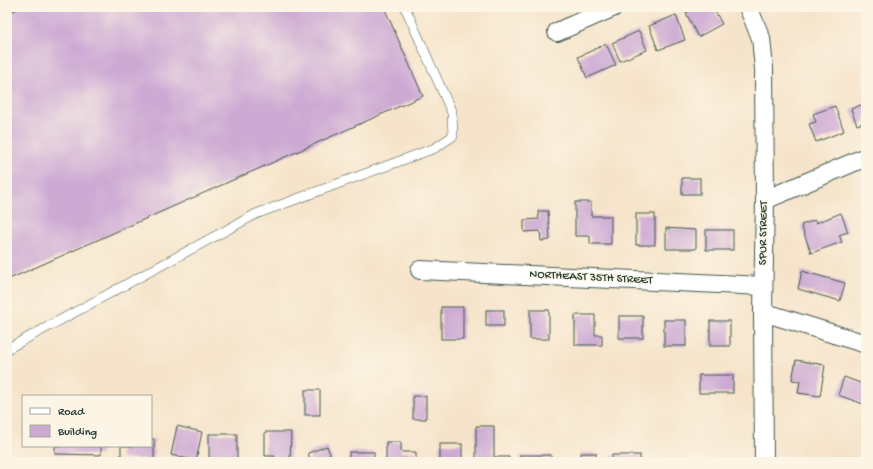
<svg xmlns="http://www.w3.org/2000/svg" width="873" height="469" font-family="'Gochi Hand',sans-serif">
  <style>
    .building { fill: #cdaad4 }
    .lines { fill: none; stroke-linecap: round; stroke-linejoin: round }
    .service-casing { stroke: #3f564a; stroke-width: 10 }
    .minor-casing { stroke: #3f564a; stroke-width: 20 }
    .service { stroke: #fff; stroke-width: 9 }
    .minor { stroke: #fff; stroke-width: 18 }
    .labels { text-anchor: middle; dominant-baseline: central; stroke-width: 3; stroke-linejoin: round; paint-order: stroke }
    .street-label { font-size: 12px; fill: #1f3d34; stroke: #fcf5e5 }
  </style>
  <rect width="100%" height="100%" fill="#fcf5e5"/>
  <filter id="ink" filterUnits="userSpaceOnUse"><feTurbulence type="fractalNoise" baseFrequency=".025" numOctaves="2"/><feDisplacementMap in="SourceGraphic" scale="8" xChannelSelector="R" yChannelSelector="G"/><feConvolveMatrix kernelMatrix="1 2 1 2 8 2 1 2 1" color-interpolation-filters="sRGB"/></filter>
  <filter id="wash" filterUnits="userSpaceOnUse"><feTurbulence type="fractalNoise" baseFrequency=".012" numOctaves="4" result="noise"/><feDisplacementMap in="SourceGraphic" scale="16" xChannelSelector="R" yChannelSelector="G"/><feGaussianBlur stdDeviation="0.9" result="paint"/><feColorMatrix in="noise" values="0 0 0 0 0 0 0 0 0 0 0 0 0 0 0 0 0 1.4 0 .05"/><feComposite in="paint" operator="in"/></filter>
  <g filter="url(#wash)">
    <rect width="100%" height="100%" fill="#f6e4ca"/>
    <g id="blocks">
      <g class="building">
        <polygon points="22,7 384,7 423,96 7,280 7,14"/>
        <polygon points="698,7 713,7 722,24 698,37 686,13"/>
        <polygon points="676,15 685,40 658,50 649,26"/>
        <polygon points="639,31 647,50 620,61 612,43"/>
        <polygon points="606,44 616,65 587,78 578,57"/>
        <polygon points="866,103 866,122 857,125 851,109"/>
        <polygon points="835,106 844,131 816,142 809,124 816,122 813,114"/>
        <rect x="682" y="178" width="18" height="16"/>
        <polygon points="575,202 591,202 591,216 611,216 611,244 590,244 590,236 575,236"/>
        <polygon points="538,211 548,211 550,240 541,241 540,231 524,232 524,220 539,219"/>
        <polygon points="841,213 848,232 839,235 842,242 811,253 801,225 815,220 816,223"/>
        <rect x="636" y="214" width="19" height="31"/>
        <polygon points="666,228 696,230 696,249 666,249"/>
        <rect x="706" y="230" width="27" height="20"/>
        <polygon points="802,271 845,283 840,301 798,289"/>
        <rect x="441" y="307" width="22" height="32"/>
        <rect x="486" y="310" width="18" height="16"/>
        <rect x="530" y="310" width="19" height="29"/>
        <polygon points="575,315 595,315 595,335 602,335 602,345 575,345"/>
        <rect x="619" y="316" width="24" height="22"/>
        <rect x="664" y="320" width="22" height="26"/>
        <rect x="710" y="321" width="20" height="25"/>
        <polygon points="796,360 825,365 820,396 798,393 800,381 792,380"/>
        <rect x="699" y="375" width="34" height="18"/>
        <polygon points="844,377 866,385 866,405 838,395"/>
        <rect x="305" y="390" width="15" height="25"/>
        <rect x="413" y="396" width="13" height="23"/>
        <polygon points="177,426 202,432 196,461 171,455"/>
        <polygon points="476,426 494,426 494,457 509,457 509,462 476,462"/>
        <polygon points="265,432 291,432 290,462 274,462 275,456 265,456"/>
        <rect x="209" y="434" width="28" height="28"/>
        <polygon points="151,439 154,439 154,459 121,459 121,446 151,446"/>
        <polygon points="386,442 401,442 401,452 416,452 416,462 386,462"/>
        <rect x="440" y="444" width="22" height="18"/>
        <polygon points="55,446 101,446 101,455 55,454"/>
        <polygon points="327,446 333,462 311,462 308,453"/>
        <rect x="349" y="452" width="25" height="10"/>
        <rect x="581" y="453" width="15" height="9"/>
        <rect x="520" y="455" width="31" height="7"/>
        <rect x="612" y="455" width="28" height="7"/>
      </g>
    </g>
  </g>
  <g filter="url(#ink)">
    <use href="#blocks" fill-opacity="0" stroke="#3f564a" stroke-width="1"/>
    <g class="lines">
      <g class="service-casing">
        <polyline id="service" points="7,349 256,214 435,148 453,136 452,113 405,7"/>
      </g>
      <g class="minor-casing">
        <g id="minor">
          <polyline points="748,7 761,38 764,69 765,200 763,312 764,462"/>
          <polyline points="557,32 614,7"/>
          <polyline points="765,200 866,157"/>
          <polyline points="420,270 763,286"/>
          <polyline points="763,312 866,344"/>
        </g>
      </g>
      <use href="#service" class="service"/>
      <use href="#minor" class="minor"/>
    </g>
  </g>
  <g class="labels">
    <g class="street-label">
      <text transform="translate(764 233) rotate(-89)">SPUR STREET</text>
      <text transform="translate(591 278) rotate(3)">NORTHEAST 35TH STREET</text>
    </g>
  </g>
  <rect width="873" height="469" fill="none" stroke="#fcf5e5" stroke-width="24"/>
  <rect x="22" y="395" width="130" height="52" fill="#fcf5e5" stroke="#a4ab9e"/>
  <rect x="30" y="408" width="20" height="6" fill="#ffffff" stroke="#a4ab9e"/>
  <text x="58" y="415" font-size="12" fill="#1f3d34">Road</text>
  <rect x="30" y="425" width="20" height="12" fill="#cdaad4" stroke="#a4ab9e"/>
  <text x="58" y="435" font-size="12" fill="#1f3d34">Building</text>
</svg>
